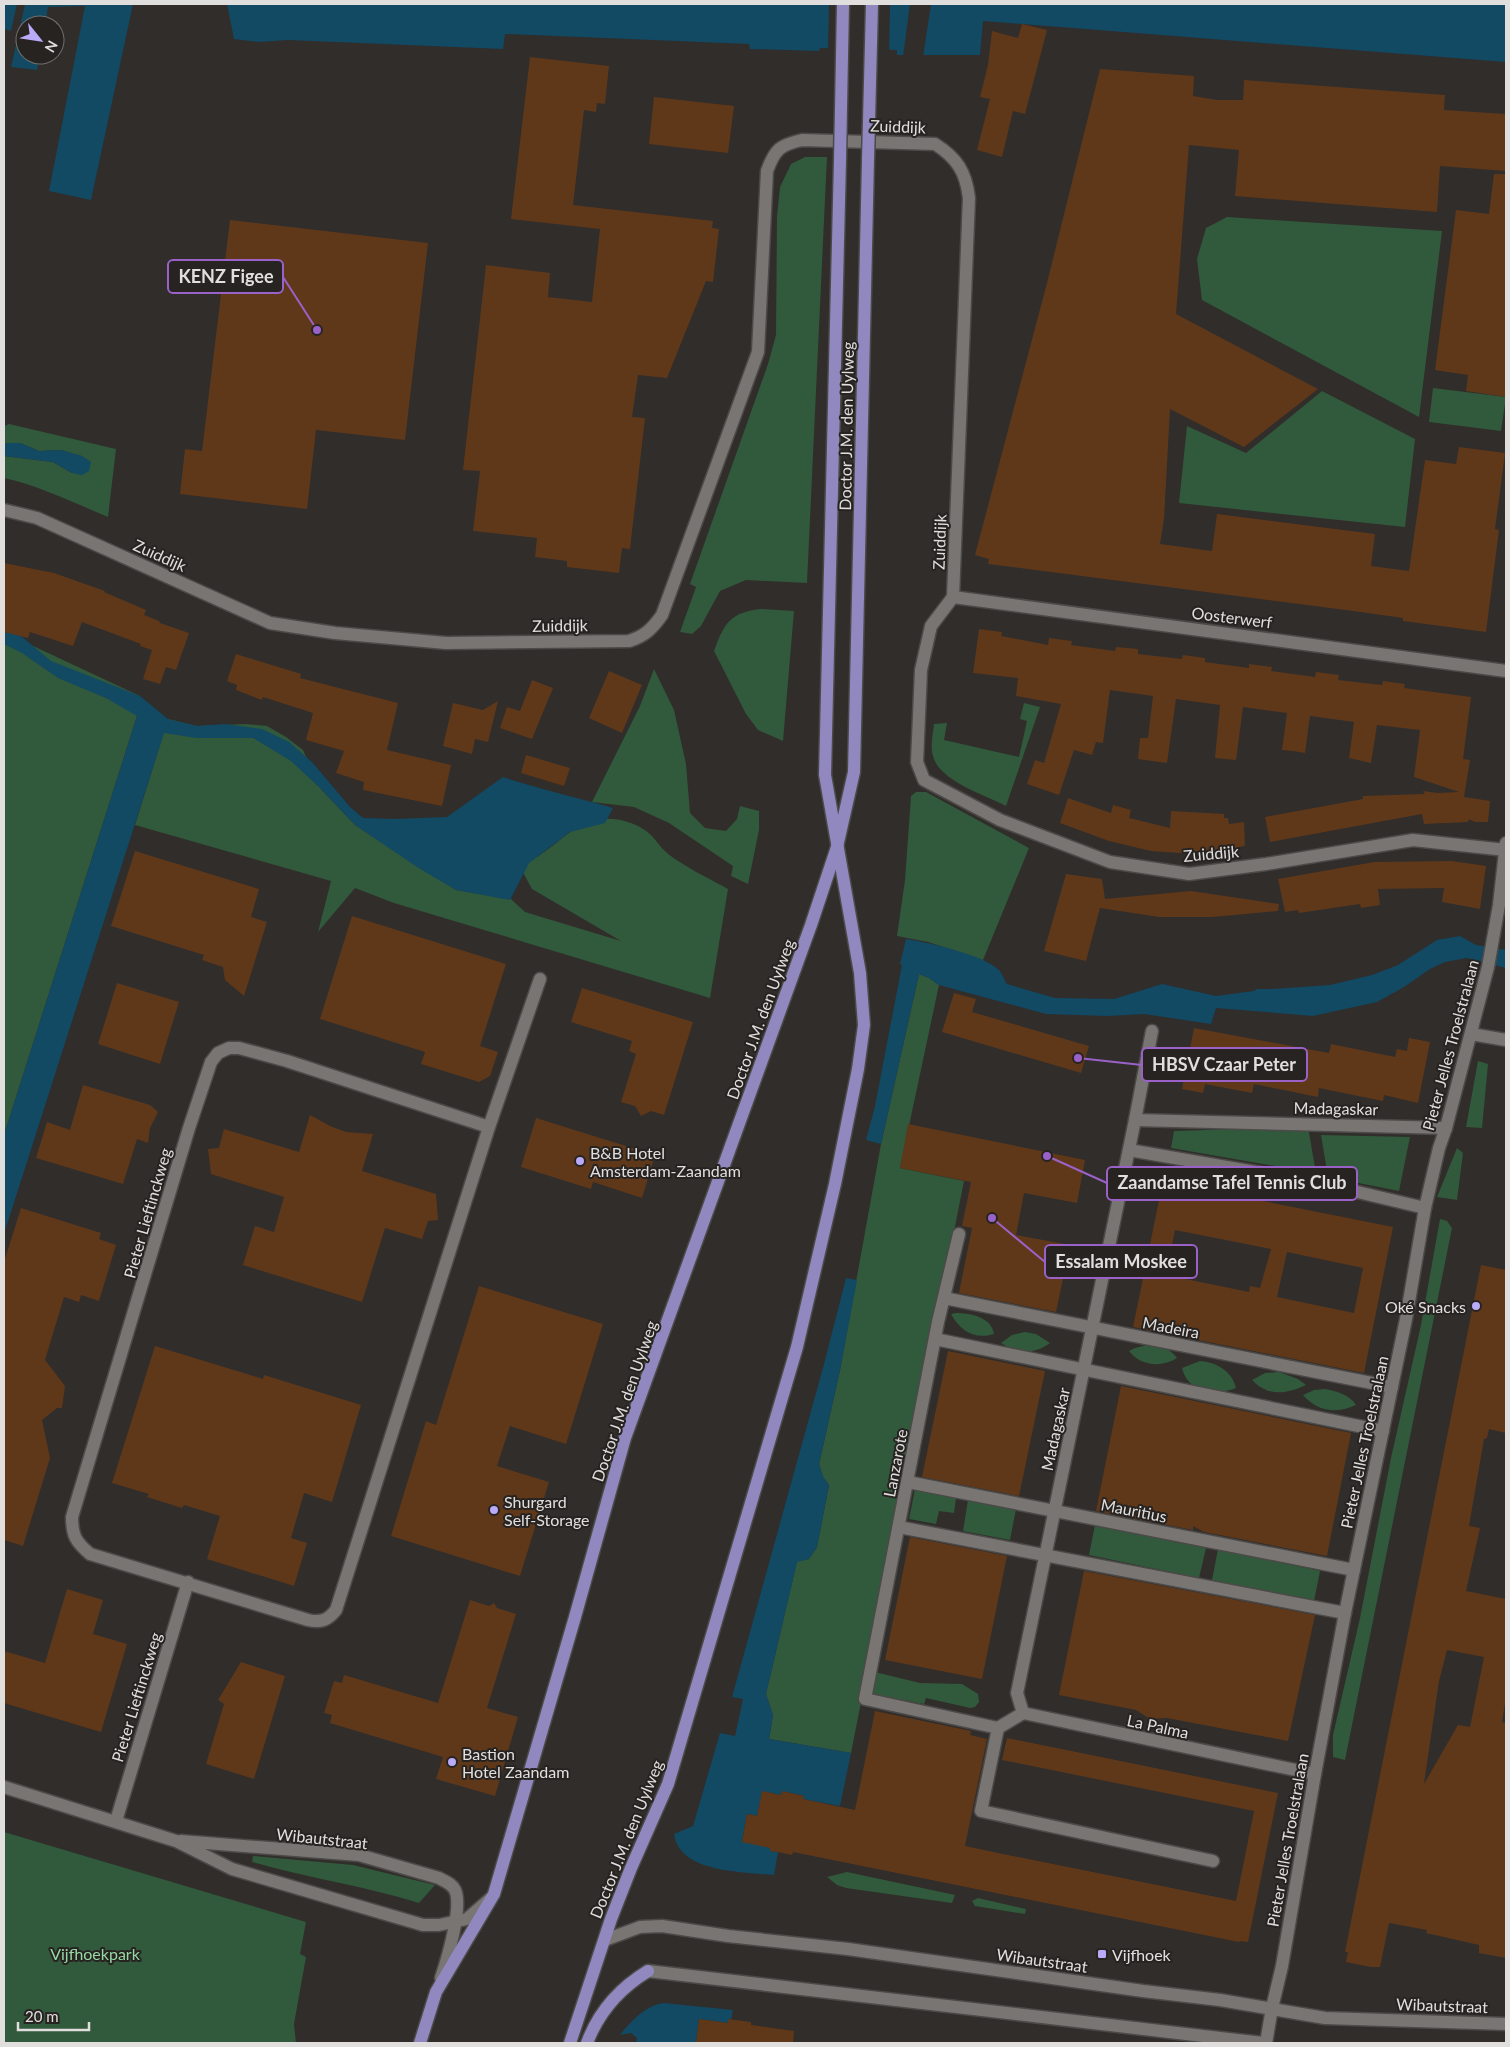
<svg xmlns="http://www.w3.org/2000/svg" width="1510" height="2047" font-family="Lato,sans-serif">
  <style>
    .green { fill: #31593b }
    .water { fill: #124963 }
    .pier { fill: #302d2b }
    .building { fill: #5f381a; fill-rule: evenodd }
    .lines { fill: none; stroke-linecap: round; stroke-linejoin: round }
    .pedestrian-casing { stroke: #4c4a48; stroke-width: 15 }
    .minor-casing { stroke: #4c4a48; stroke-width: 15 }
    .tertiary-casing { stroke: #4c4a48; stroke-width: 15 }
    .secondary-casing { stroke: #4c4a48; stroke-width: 15 }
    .primary-casing { stroke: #4c4a48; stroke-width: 15 }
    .pedestrian { stroke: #787573; stroke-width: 12 }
    .minor { stroke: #787573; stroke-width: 12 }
    .tertiary { stroke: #787573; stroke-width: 12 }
    .secondary { stroke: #787573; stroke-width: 12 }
    .primary { stroke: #9088bf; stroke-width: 12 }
    .primary-bridge-casing { stroke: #4c4a48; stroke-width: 15; stroke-linecap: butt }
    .primary-bridge { stroke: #9088bf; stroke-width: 12 }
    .poi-dot { fill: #b9abf7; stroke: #262321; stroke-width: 2 }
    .labels { text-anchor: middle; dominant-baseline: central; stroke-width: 4; stroke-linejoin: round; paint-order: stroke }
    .street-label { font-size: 16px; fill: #e1dfde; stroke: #262321 }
    .poi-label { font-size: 16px; fill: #e1dfde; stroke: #262321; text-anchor: start }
    .park-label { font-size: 16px; fill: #95d9a4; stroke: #262321 }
    .leader { fill: none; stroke: #9a62c8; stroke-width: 2 }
    .callout-dot { fill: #9a62c8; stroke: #262321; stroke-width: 2 }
    .callout { fill: #262321; stroke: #9a62c8; stroke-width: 2 }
    .callout-label { font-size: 18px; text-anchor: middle; font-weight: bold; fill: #e1dfde }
  </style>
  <rect width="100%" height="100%" fill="#302d2b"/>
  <g class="green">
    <polygon points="805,157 827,157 807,583 746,580 720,591 701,626 692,634 680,632 696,587 690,584 768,364 776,335 777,217 780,187 791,164"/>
    <polygon points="1227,217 1442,231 1419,417 1202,300 1197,259 1206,228"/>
    <polygon points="1433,388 1506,397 1501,431 1429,422"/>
    <polygon points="1322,391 1415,439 1405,527 1179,503 1187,426 1246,453"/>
    <path d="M9,424L116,449L108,517C74,503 40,486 4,478V456L53,462L72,473L91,463L81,456L61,450L39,451L20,443H4V426Z"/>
    <path d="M760,609L794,611L783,741L758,730L746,714L714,651C724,623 730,613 760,609Z"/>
    <polygon points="4,635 31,645 140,696 137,716 4,1135"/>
    <polygon points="654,669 674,710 686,764 690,813 705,828 726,831 737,819 740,806 759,811 759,830 748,884 731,876 733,866 669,823 634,807 592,802 640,706"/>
    <path d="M1024,703L1040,707L1006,806C985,795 939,781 933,756C930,746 933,734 934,724L947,723L944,740L1019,757L1027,721L1020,719Z"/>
    <path d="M168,719L197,726L246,724L267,726L286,737L303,750L320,788L355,825L456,890L511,899L525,912L621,941L532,889L519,865C545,858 561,834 586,823C606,814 635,820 651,835C656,840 660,847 666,852C681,865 710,879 728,889L710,998L394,903L355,888L318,932L331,881L135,825Z"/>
    <polygon points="916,792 926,792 1029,848 983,960 928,942 897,936 905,880 911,796"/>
    <polygon points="919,974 929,978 939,985 900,1168 964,1181 851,1753 769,1739 773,1715 766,1694 797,1561 809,1559 817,1547 829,1485 823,1477 819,1464 840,1370 881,1144"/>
    <polygon points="1478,1061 1488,1064 1482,1128 1466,1127"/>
    <polygon points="1308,1127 1316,1173 1171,1148 1174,1131"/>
    <polygon points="1321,1135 1410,1137 1399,1191 1328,1177"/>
    <polygon points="1457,1148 1463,1153 1457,1200 1437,1197"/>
    <polygon points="1440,1219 1447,1221 1452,1228 1345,1760 1333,1757 1333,1735 1360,1618 1391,1458 1421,1325"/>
    <path d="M956,1313C971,1313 991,1317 994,1334C975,1340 960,1331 951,1314Z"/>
    <path d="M1025,1332L1036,1334L1050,1343C1034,1355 1017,1353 1001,1343L1012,1335Z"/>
    <path d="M1147,1345C1159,1344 1169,1348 1177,1358C1162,1368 1140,1366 1129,1351L1135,1348Z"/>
    <path d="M1200,1361C1216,1362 1232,1371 1236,1388C1215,1396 1188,1393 1182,1368Z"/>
    <path d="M1279,1372L1298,1379L1306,1385C1287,1394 1268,1397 1252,1380L1265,1373Z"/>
    <path d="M1325,1389C1336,1391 1350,1395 1356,1405C1336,1414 1318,1412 1303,1395L1314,1390Z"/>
    <polygon points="915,1489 956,1498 954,1513 939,1511 936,1524 909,1519"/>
    <polygon points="968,1500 1016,1509 1010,1540 963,1531"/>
    <polygon points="1095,1525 1206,1548 1199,1578 1089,1555"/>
    <polygon points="1218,1549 1320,1571 1314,1601 1212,1580"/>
    <polygon points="875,1672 920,1683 962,1684 978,1694 979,1702 975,1707 970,1708 926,1698 924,1704 872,1694"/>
    <polygon points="4,1832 306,1922 300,1954 306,1957 294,2024 296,2043 4,2043"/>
    <path d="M253,1856L353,1865L435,1885L419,1903C364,1886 307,1878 252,1862Z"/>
    <polygon points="847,1872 955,1895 952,1903 846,1888 837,1885 827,1877"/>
    <polygon points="978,1898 1026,1909 1025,1914 975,1906 972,1901"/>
  </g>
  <g class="water">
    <polygon points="4,4 17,4 11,31 4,29"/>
    <polygon points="25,4 133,4 91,200 49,191 85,6 48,7 45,25 25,25 25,55 40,55 37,70 11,67"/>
    <polygon points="227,4 1506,4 1506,62 983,21 980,55 897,55 897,50 820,48 819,51 750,49 749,44 505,34 503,49 288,40 259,42 234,39"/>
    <polygon points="4,443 20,443 39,451 61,450 82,456 91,462 89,471 82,475 72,473 53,462 4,456"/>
    <path d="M4,629L21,636L51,661L140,696L168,719L197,726L225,724L262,729L289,742L312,762L350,807L363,818L395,819L447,817L503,777C539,789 577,797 613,808L605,823L570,832L529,863L510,900L456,890L417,867L355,825L320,788L291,761L253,738H197L164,733L4,1234V1135L137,716L106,698L58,678L22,653L4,644Z"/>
    <path d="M1460,936L1476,945L1506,950V968L1467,958L1445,962L1430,969L1404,987L1377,1002L1313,1016L1216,1008L1211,1024L1144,1014L1108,1016L1046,1014L939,985L929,978L919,974L881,1144L866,1140L875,1106L902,965L900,964L906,939C927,942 984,955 999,970C1002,973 1004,980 1007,984L1055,998L1114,999L1162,984L1216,996L1254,991L1257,989H1273L1330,985L1372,975L1398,965L1437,940Z"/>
    <path d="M846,1278L857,1280L840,1370L819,1464L823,1477L829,1485L817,1547L809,1559L797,1562L766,1694L773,1715L769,1739L851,1753L840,1806L803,1799L804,1796L782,1791L781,1795L762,1791L757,1816L747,1814L742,1841L770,1847V1851L778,1852L774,1875C744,1872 679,1873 674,1834L693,1826L720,1733L735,1736L743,1699L732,1697L824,1364Z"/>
    <path d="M664,2003L733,2010L731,2020L728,2019V2023L699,2019L696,2043H636L637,2038L631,2033L620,2035C631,2021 646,2005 664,2003Z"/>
  </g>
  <g class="pier">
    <polygon points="829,4 890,4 889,52 828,51"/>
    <polygon points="910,4 931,4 923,57 903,57"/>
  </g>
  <g class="building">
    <polygon points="1022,24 1047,30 1025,114 1013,111 1002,157 977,150 990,99 980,97 988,65 992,31 1018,38"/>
    <polygon points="530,57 609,66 605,104 597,103 596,112 584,110 573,205 713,221 712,228 719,229 713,282 706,281 667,378 638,375 632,417 645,418 630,549 622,548 619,573 567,567 567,561 535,557 537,538 473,531 480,471 463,470 486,265 550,273 548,297 592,302 600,229 511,219"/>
    <polygon points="1100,69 1194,76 1193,96 1217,100 1243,100 1244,80 1445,95 1444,110 1506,114 1506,171 1440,166 1437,212 1235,196 1239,150 1189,145 1176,314 1318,389 1244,447 1170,409 1164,519 1160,544 1212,551 1217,514 1375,534 1371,566 1409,571 1425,460 1456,464 1459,447 1505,453 1495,529 1499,530 1486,632 1403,621 1403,618 1361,612 988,564 989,559 975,555 1047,283"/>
    <polygon points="654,97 734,106 728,153 649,144"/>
    <polygon points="1494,174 1506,174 1506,397 1466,391 1468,375 1435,370 1456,210 1489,214"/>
    <polygon points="230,220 428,243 405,440 316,430 307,509 180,494 185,449 202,451"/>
    <polygon points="4,563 54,573 105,591 104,592 146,610 144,615 159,621 160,623 189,633 176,670 166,667 160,684 143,679 152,650 140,646 141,644 82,622 73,646 30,632 28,638 4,632"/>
    <polygon points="979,629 1002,632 1001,636 1048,645 1049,638 1072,641 1071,645 1115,651 1116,647 1138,649 1138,654 1182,659 1183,655 1205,658 1205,662 1249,668 1249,664 1272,667 1271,671 1315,677 1316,672 1339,675 1338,680 1382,685 1383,681 1405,684 1404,688 1471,697 1463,759 1470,760 1464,797 1490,801 1488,822 1475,822 1469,819 1468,822 1424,824 1422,814 1270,842 1265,817 1363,799 1363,796 1425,794 1423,791 1437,793 1459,792 1414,777 1420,730 1377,725 1371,763 1349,758 1354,722 1310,716 1305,753 1293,751 1282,750 1287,713 1243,707 1236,760 1215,758 1220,705 1176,699 1167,763 1138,759 1140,738 1148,738 1153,696 1110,690 1103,743 1096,742 1092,755 1074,750 1059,795 1027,784 1035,760 1044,763 1061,704 1016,696 1018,678 973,673"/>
    <polygon points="236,654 301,674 300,678 398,703 387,750 451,765 442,806 363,790 364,782 336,773 344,751 306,740 313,713 263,697 262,700 236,690 237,685 227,681"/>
    <polygon points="609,671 642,685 622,733 589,718"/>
    <polygon points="532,680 553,688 532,739 500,728 507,707 520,711"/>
    <polygon points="498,701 488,742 475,739 472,754 443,746 453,703 483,710"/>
    <polygon points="526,755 570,768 564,786 521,773"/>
    <polygon points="1068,798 1111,813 1113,805 1131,810 1129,818 1170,828 1171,811 1224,814 1224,818 1228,818 1229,824 1244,822 1245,846 1239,847 1240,851 1195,854 1151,851 1109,841 1060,823"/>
    <polygon points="135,851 259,889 251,917 267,922 244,996 225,980 223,967 202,960 204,955 111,926"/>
    <polygon points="1452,861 1486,866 1480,909 1442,902 1444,888 1378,889 1380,905 1361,908 1360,904 1299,913 1298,910 1285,912 1278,879 1374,862"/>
    <polygon points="1066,874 1102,879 1105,899 1191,891 1279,904 1278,911 1212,917 1159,917 1100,908 1086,961 1044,951"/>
    <polygon points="352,916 506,964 480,1046 498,1052 490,1076 479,1082 421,1064 425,1052 320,1019"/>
    <polygon points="117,983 179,1002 160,1064 98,1044"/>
    <polygon points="582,988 693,1022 664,1115 651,1111 641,1116 635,1106 621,1102 636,1054 629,1051 632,1041 571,1022"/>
    <polygon points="954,993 976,999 972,1012 1089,1046 1081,1073 942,1032"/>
    <polygon points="1194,1028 1329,1053 1331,1044 1395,1057 1397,1049 1407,1051 1409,1038 1430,1042 1418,1103 1384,1095 1383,1101 1319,1088 1318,1097 1254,1084 1252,1093 1205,1084 1203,1093 1182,1089"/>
    <polygon points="83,1085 150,1105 158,1112 150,1128 148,1143 137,1139 123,1184 36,1158 47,1122 70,1130"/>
    <polygon points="310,1115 330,1126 346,1132 373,1134 362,1171 436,1194 438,1220 428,1221 422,1239 385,1228 362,1302 243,1265 255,1226 274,1232 284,1197 211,1174 208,1149 219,1148 224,1129 299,1152"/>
    <polygon points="536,1118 655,1155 642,1198 593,1182 591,1189 521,1167"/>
    <polygon points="908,1124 1085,1160 1077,1203 1024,1193 1016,1235 1070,1245 1056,1312 959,1293 972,1228 962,1226 971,1182 900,1168"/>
    <path d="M1163,1181L1393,1227L1364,1373L1133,1327ZM1175,1230L1271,1249L1260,1288L1250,1286L1249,1292L1166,1275ZM1287,1252L1363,1268L1354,1313L1277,1297Z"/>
    <polygon points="21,1208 101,1233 99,1239 116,1245 99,1301 81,1295 79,1302 64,1297 45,1360 65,1386 62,1408 57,1408 42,1420 50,1458 23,1546 4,1540 4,1262"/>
    <path d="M1481,1265L1506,1270V1433L1489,1429L1487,1438L1484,1439L1469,1526L1480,1528L1466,1591L1506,1599V1697L1502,1722L1506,1723V1958L1479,1953V1945L1426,1933L1427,1930L1389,1923L1380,1967H1371L1346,1962L1348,1952H1345ZM1447,1650L1484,1657L1470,1727L1458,1725L1424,1784L1439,1681Z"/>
    <polygon points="479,1286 603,1324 566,1444 510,1426 497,1466 549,1482 520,1576 391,1536 426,1421 436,1425"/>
    <polygon points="155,1346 263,1379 264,1375 361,1405 332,1502 304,1493 291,1538 307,1543 294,1586 207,1559 220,1516 184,1505 182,1508 147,1497 149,1494 112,1483"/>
    <polygon points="948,1351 1045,1371 1019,1496 922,1477"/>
    <polygon points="1121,1386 1351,1433 1327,1556 1204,1532 1193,1526 1193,1530 1096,1511"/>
    <polygon points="910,1537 1007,1556 982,1679 885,1660"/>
    <polygon points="1084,1571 1315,1615 1288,1741 1167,1718 1150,1719 1136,1710 1059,1695"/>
    <polygon points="67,1589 103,1600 93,1634 127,1644 101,1732 4,1703 4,1651 45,1663"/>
    <polygon points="470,1600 489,1606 494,1603 497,1608 516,1614 487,1708 518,1717 495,1796 436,1779 443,1757 330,1723 332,1715 324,1713 334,1681 342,1683 344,1675 438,1703"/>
    <polygon points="241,1662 285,1676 254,1779 206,1764 224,1704 218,1700"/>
    <polygon points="875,1711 971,1731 970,1735 987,1739 965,1846 1003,1854 1236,1901 1254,1811 1002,1760 1007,1738 1278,1793 1248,1942 1240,1941 1239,1942 793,1852 792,1855 778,1852 770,1851 770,1848 742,1842 747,1814 757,1816 762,1791 781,1795 782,1791 804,1796 803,1799 855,1810"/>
    <polygon points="699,2019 728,2023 728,2019 751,2022 751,2025 794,2031 793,2043 696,2043"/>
  </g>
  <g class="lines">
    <g class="pedestrian-casing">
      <g id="pedestrian">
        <polyline points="959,1234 938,1322 865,1699 998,1728"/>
        <polyline points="944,1298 1392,1387"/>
        <polyline points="935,1339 1383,1431"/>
        <polyline points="908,1482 1354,1570"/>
        <polyline points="899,1527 1345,1613"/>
      </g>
    </g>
    <g class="minor-casing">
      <g id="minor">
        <path d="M4,510L37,518L270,623L335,633L446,643L629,641C645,636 652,629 662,615L758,352L767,171C775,149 780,145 802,140L935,144C957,158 966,172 969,198L953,597L931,626L921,670L917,762L924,780L1000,820L1110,862L1189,874L1266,864L1413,840L1506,850"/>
        <polyline points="953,597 1506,671"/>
        <polyline points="1471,1034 1506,1040"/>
        <polyline points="1135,1120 1446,1128"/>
        <path d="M489,1127L287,1061L239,1048H229L218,1053L211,1062L189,1128L72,1517C72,1536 76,1542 90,1554L308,1620C321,1623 328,1620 336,1610L489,1127L540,979"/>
        <polyline points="1129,1150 1324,1184 1425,1208"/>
        <polyline points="1023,1713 1017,1693 1135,1120 1152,1031"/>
        <polyline points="116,1821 188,1582"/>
        <polyline points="1213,1861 981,1811 998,1728 1023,1713 1315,1774"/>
        <polyline points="1272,2008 1282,1966 1315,1774 1345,1613 1406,1319 1425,1208 1439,1148 1446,1128 1488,967 1499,905 1506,843"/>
      </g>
    </g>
    <g class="tertiary-casing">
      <g id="tertiary">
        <polyline points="4,1787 176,1841 232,1869 423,1925 439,1925 467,1919 490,1899"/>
        <path d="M181,1841L359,1855L439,1878C446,1882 451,1883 455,1890C463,1907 447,1960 441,1978"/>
        <polyline points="1266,2043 1272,2008"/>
      </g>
    </g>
    <g class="secondary-casing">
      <g id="secondary">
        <polyline points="605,1940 640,1927 662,1926 728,1936 848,1949 1143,1991 1220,2000 1325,2018 1506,2024"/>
        <polyline points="648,1971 1263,2043"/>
      </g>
    </g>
    <g class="primary-casing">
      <g id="primary">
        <polyline points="420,2043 436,1992 494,1894 575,1617 625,1438 811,925 837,847 854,772 868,160"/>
        <polyline points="570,2043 611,1919 631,1868 668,1784 797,1347 835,1184 858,1069 864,1025 860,973 825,775 840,160"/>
        <path d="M587,2043C599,2011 620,1988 648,1971"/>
      </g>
    </g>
    <use href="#pedestrian" class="pedestrian"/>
    <use href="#minor" class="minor"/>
    <use href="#tertiary" class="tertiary"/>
    <use href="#secondary" class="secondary"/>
    <use href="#primary" class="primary"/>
    <g class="primary-bridge-casing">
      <g id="primary-bridge">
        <polyline points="840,160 843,4"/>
        <polyline points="868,160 872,4"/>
      </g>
    </g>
    <use href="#primary-bridge" class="primary-bridge"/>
  </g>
  <g class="poi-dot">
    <circle cx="580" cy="1161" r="5"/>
    <circle cx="1476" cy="1306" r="5"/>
    <circle cx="494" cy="1510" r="5"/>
    <circle cx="452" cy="1762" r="5"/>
    <rect x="1097" y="1949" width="10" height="10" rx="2.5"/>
  </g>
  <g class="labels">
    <g class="street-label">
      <text transform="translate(898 126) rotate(2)">Zuiddijk</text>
      <text transform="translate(846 426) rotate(-89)">Doctor J.M. den Uylweg</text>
      <text transform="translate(939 542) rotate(-88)">Zuiddijk</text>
      <text transform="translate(160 555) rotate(24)">Zuiddijk</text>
      <text transform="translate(1232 617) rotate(7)">Oosterwerf</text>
      <text transform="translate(560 625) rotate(-1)">Zuiddijk</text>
      <text transform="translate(1211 853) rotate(-5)">Zuiddijk</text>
      <text transform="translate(760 1019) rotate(-70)">Doctor J.M. den Uylweg</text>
      <text transform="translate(1450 1045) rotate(-75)">Pieter Jelles Troelstralaan</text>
      <text transform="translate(1336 1108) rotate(1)">Madagaskar</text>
      <text transform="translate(147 1213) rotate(-74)">Pieter Lieftinckweg</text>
      <text transform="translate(1171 1327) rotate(11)">Madeira</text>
      <text transform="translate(624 1401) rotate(-71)">Doctor J.M. den Uylweg</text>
      <text transform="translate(1055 1429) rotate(-78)">Madagaskar</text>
      <text transform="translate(1364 1442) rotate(-78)">Pieter Jelles Troelstralaan</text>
      <text transform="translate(895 1463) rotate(-79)">Lanzarote</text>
      <text transform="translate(1134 1510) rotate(11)">Mauritius</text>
      <text transform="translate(136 1697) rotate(-73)">Pieter Lieftinckweg</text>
      <text transform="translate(1158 1726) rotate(12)">La Palma</text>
      <text transform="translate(322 1838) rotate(6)">Wibautstraat</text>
      <text transform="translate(626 1839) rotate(-68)">Doctor J.M. den Uylweg</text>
      <text transform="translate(1287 1840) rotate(-80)">Pieter Jelles Troelstralaan</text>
      <text transform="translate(1042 1960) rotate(8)">Wibautstraat</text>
      <text transform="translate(1442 2005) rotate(2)">Wibautstraat</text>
    </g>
    <g class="poi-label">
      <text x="590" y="1152">B&amp;B Hotel<tspan x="590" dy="18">Amsterdam-Zaandam</tspan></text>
      <text x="1466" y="1306" text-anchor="end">Oké Snacks</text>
      <text x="504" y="1501">Shurgard<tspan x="504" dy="18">Self-Storage</tspan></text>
      <text x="462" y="1753">Bastion<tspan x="462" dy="18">Hotel Zaandam</tspan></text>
      <text x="1112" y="1954">Vijfhoek</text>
    </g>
    <g class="park-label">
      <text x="95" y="1953">Vijfhoekpark</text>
    </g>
  </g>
  <path class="leader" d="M317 330L283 277M1078 1058L1142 1065M1047 1156L1107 1183M992 1218L1045 1262"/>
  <g class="callout-dot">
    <circle cx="317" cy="330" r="5"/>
    <circle cx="1078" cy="1058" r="5"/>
    <circle cx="1047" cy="1156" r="5"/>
    <circle cx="992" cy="1218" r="5"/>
  </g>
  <g class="callout">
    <rect x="168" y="260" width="115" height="33" rx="5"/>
    <rect x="1142" y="1048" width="165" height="33" rx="5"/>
    <rect x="1107" y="1167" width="250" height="33" rx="5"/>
    <rect x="1045" y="1245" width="152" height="33" rx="5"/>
  </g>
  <g class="callout-label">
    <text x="226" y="283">KENZ Figee</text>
    <text x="1224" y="1071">HBSV Czaar Peter</text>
    <text x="1232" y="1189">Zaandamse Tafel Tennis Club</text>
    <text x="1121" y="1268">Essalam Moskee</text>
  </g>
  <rect width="1510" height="2047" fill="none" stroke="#e1dfde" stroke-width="10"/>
  <g transform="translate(40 40) rotate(120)"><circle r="24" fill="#262321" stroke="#716e6d"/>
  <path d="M0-4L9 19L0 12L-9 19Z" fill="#b9abf7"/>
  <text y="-8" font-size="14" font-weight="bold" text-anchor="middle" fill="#e1dfde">N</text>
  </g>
  <path d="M18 2022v8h71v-8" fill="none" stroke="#e1dfde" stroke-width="2.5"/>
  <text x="25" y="2022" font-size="15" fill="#e1dfde" stroke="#262321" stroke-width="4" paint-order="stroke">20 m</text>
</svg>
